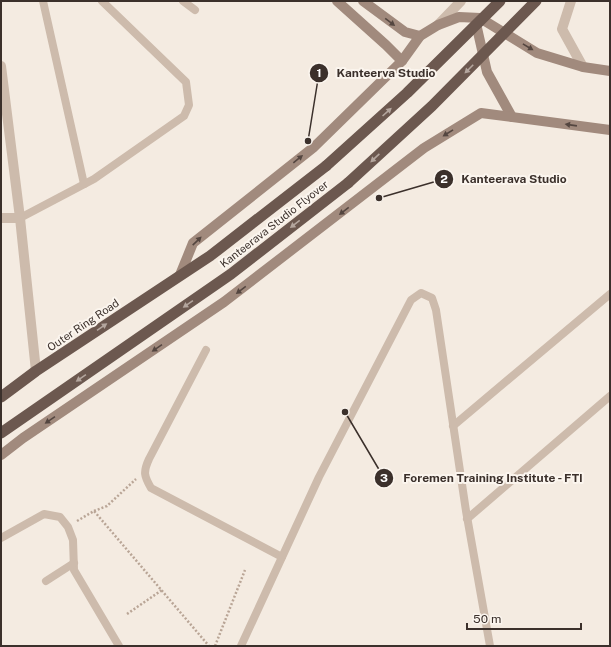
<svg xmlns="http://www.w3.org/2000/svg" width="611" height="647" font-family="'Public Sans',sans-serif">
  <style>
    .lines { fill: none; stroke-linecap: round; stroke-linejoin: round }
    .path { stroke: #b9a596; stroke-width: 2.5; stroke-dasharray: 2 2; stroke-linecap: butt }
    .service { stroke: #cdbbac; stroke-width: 8 }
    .minor { stroke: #cdbbac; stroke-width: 10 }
    .tertiary { stroke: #cdbbac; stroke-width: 10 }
    .secondary { stroke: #a18a7d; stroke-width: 10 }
    .trunk { stroke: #6c584f; stroke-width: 11 }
    .trunk-bridge { stroke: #6c584f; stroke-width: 11 }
    .oneway { fill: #544640 }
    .oneway2 { fill: #b4a69e }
    .labels { text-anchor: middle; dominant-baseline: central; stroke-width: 4; stroke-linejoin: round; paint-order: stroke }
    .street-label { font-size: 11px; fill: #3b302b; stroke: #fbf5ee }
    .leader { fill: none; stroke: #3b302b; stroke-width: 1.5 }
    .callout-dot { fill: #3b302b; stroke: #fbf5ee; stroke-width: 1.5 }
    .mark-label { font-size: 12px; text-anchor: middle; font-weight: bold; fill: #fff }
    .callout-label { font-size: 12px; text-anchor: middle; font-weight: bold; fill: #3b302b; stroke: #fbf5ee; stroke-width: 4; stroke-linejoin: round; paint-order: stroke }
  </style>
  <rect width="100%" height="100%" fill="#f4ebe1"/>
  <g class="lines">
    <g class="path">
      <polyline points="94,511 107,506 136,479"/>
      <polyline points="77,521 94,511 209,646"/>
      <polyline points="127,614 162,590"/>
      <polyline points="215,646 245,570"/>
    </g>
    <g class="service">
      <polyline points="43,1 84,184"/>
      <polyline points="183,1 195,10"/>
      <polyline points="20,218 94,179 184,116 189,105 186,82 102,1"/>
      <path d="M206,350L149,459C143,472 144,476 151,488L282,557"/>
      <polyline points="453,426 610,294"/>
      <polyline points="467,519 610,396"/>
      <polyline points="1,538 44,514 60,517 68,527 73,540 74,570 119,646"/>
      <polyline points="46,581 74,563"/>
      <polyline points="241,646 319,477 411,300 421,293 432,298 436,310 466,511 490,646"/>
    </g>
    <g class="minor">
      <polyline points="1,66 20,218 36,371"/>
      <polyline points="1,218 20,218"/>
    </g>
    <g class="tertiary">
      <polyline points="571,1 562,29 583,67"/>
      <polyline points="438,25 461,1"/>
    </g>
    <g class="secondary">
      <polyline points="337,1 386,45 402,61"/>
      <polyline points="363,1 405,32 420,36"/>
      <polyline points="475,19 487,72 512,117"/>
      <polyline points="180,275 193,243 314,147 402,61 420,36 438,25 459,17 480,18 537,53 583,67 610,71"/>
      <polyline points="1,455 23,438 224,302 424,148 481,113 610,130"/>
    </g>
    <g class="trunk">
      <polyline points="1,397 36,371 210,256 326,166"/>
      <polyline points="1,433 231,274 348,183"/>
    </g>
    <g class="trunk-bridge">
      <polyline points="326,166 407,93 500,1"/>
      <polyline points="348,183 432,106 536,1"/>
    </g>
  </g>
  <defs><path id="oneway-solid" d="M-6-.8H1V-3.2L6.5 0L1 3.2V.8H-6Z"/></defs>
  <g class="oneway">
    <use href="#oneway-solid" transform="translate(390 22) rotate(37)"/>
    <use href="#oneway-solid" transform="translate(528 47) rotate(31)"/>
    <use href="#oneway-solid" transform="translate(571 125) rotate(-172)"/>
    <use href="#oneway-solid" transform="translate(448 133) rotate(148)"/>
    <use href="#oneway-solid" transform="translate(298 159) rotate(-39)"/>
    <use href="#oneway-solid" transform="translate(344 211) rotate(142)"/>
    <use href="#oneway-solid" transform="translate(197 241) rotate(-44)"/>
    <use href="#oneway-solid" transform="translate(241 290) rotate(143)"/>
    <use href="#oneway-solid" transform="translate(157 348) rotate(146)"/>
    <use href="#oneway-solid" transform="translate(50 420) rotate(146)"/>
  </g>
  <g class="oneway2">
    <use href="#oneway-solid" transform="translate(469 69) rotate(135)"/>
    <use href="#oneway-solid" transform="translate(387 112) rotate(-42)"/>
    <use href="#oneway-solid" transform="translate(375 158) rotate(137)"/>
    <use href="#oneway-solid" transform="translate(295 224) rotate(142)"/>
    <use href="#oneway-solid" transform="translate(188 304) rotate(145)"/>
    <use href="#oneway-solid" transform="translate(102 327) rotate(-34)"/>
    <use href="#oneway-solid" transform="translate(81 378) rotate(145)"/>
  </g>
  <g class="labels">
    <g class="street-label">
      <text transform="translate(274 224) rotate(-38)">Kanteerava Studio Flyover</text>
      <text transform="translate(83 325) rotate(-34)">Outer Ring Road</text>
    </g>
  </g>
  <path class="leader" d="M308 141L319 73M379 198L444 179M345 412L384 478"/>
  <g class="callout-dot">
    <circle cx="308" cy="141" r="4"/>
    <circle cx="379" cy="198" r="4"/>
    <circle cx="345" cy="412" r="4"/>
    <circle cx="319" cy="73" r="10"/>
    <circle cx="444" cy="179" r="10"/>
    <circle cx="384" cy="478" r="10"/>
  </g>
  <g class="mark-label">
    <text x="319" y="77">1</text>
    <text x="444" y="183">2</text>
    <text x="384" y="482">3</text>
  </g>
  <g class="callout-label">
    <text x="386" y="77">Kanteerva Studio</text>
    <text x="514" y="183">Kanteerava Studio</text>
    <text x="493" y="482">Foremen Training Institute - FTI</text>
  </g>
  <rect width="611" height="647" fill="none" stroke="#3b302b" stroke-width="4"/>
  <path d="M467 623v6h114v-6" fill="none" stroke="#3b302b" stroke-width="2"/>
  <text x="473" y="623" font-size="12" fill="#3b302b" stroke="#fbf5ee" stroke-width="3" paint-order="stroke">50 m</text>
</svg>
